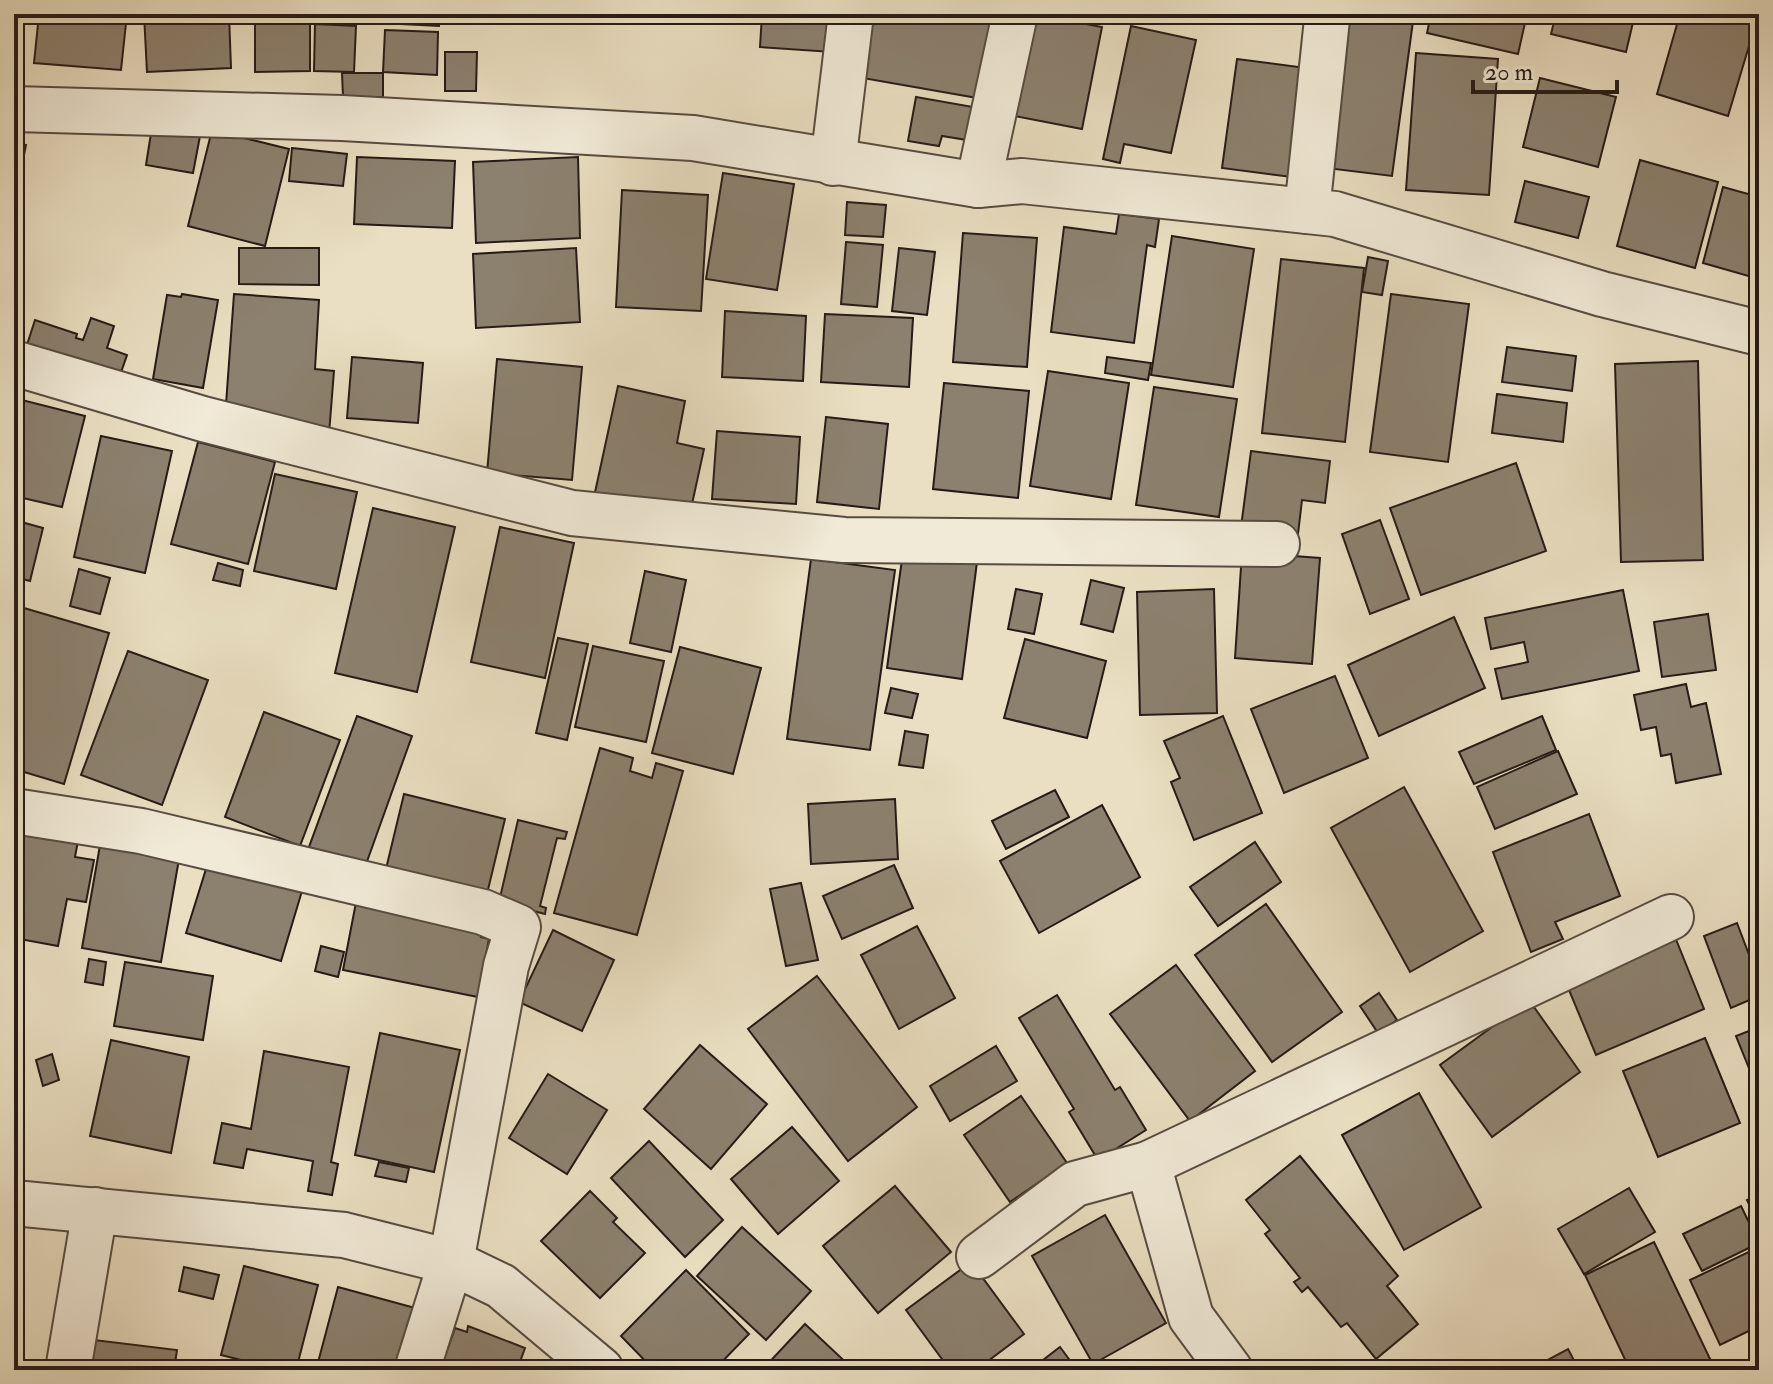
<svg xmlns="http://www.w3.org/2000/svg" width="1773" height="1384" font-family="'IM FELL Double Pica',serif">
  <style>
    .building { fill: #8c816f; stroke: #261b16; stroke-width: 2 }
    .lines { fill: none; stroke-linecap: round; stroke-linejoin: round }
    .minor-casing { stroke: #574c41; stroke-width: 48 }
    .minor { stroke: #f1ead7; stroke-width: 44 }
  </style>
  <rect width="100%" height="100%" fill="#eadfc2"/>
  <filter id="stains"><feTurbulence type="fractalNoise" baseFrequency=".0025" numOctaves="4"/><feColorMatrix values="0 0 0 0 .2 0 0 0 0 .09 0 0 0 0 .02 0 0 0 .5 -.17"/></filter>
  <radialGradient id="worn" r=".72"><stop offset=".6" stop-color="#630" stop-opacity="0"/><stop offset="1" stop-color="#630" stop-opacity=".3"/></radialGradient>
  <g class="building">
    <polygon points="39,14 127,14 121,70 34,63"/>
    <polygon points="144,14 229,14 231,68 147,72"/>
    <polygon points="255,14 358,14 358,17 310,22 310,71 255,72"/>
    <polygon points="381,14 440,14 439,26 381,23"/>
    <polygon points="762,14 835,14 832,52 760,47"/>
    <polygon points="867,14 967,14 996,19 983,99 857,77"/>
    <polygon points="1033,14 1102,27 1082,129 999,113"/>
    <polygon points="1233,14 1295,14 1294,20"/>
    <polygon points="1339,14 1414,14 1392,176 1318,167"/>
    <polygon points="1431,14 1527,14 1518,54 1427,33"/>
    <polygon points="1556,14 1635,14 1626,52 1551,34"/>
    <polygon points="1680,14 1717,14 1755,26 1728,116 1657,94"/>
    <polygon points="315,24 356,26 354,72 314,71"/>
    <polygon points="1131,26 1196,40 1171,153 1124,144 1120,163 1103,159"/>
    <polygon points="385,30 438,32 437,75 383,72"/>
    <polygon points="445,52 477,52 476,91 445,91"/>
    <polygon points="1416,53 1498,59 1489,195 1406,190"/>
    <polygon points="1237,59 1314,69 1299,178 1222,168"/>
    <polygon points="342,73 383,73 383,97 343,97"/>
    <polygon points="1540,78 1616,97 1598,167 1523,147"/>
    <polygon points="916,97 973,107 967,140 942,136 939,146 908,141"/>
    <polygon points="152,127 200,136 193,173 146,165"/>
    <polygon points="212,130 289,149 265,246 188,226"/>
    <polygon points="14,142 26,145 14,204"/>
    <polygon points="292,148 347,154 343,186 289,181"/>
    <polygon points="357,157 455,161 452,228 354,224"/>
    <polygon points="578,157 580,238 476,243 473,162"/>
    <polygon points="1640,160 1718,182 1695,268 1617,246"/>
    <polygon points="723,173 794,184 777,290 706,279"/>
    <polygon points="1525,181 1589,197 1578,238 1515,222"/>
    <polygon points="1723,187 1759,197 1759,279 1703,263"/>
    <polygon points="622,190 708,195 701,311 616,307"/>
    <polygon points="847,202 886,205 883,237 845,235"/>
    <polygon points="1119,214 1159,219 1155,247 1147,245 1134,343 1051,332 1064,227 1116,234"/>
    <polygon points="963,233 1037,238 1027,367 953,362"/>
    <polygon points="1172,236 1254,249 1233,387 1151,375"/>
    <polygon points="846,242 883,245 877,307 841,304"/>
    <polygon points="239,248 319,248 319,285 239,284"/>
    <polygon points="576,248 580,322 476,328 473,254"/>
    <polygon points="899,248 935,252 927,315 892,311"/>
    <polygon points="1368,257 1388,261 1382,295 1362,292"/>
    <polygon points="1281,259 1364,268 1345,442 1262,433"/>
    <polygon points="182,294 218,300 203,388 153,379 167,295 181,297"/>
    <polygon points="234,294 319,300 315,369 334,371 329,434 225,418"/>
    <polygon points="1391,294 1469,304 1448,462 1370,452"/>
    <polygon points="725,311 806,316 803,381 722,377"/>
    <polygon points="825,314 913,318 909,387 821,382"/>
    <polygon points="91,318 114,326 107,348 127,355 119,378 25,351 35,320 77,334 76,338 83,340"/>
    <polygon points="1507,347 1576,356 1572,391 1502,382"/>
    <polygon points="352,357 423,363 418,423 347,418"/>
    <polygon points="1107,357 1151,363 1148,380 1105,373"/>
    <polygon points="497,359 582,367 572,480 487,473"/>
    <polygon points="1698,361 1703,560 1621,562 1615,364"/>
    <polygon points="1048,371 1129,383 1111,499 1030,486"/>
    <polygon points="944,383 1029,391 1018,498 933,489"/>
    <polygon points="618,386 685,401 677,443 704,449 689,518 594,497"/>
    <polygon points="1154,387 1237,399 1219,517 1136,505"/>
    <polygon points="1497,394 1567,403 1563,442 1492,433"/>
    <polygon points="14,398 85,416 62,507 14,496"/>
    <polygon points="826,417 888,424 879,509 817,502"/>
    <polygon points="717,431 800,437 796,504 712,499"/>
    <polygon points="101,436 172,451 145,573 74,557"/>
    <polygon points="198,442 275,462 248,564 171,544"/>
    <polygon points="1251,451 1330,461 1325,503 1302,500 1298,534 1241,527"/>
    <polygon points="1516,463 1546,551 1421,595 1390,508"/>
    <polygon points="275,474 357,492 336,589 254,571"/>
    <polygon points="373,508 455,527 417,692 335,673"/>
    <polygon points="14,520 43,528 30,581 14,577"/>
    <polygon points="1380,520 1409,599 1370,614 1342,534"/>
    <polygon points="500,527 574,543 545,678 471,662"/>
    <polygon points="903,552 977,562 962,679 887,668"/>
    <polygon points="1242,552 1320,558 1312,664 1235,658"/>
    <polygon points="811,559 895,570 870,750 787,739"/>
    <polygon points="218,563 243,570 240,586 213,580"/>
    <polygon points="79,569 110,578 100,614 70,606"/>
    <polygon points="645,571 686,580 671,652 630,643"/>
    <polygon points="1091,580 1124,588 1113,632 1081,624"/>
    <polygon points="14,584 24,587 19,610 14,609"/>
    <polygon points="1016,589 1042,594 1034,634 1008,629"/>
    <polygon points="1214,589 1217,713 1140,715 1137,592"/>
    <polygon points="1623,590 1639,671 1502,699 1495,669 1528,662 1524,642 1491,649 1485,618"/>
    <polygon points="24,608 109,633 64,784 14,769 14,642"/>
    <polygon points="1708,614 1716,670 1662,677 1654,622"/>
    <polygon points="1454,617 1485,688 1379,736 1348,665"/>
    <polygon points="558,638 588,644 567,740 536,733"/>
    <polygon points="1025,639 1106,661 1087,738 1004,718"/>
    <polygon points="593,646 664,661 646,742 575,727"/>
    <polygon points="680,647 761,668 733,774 652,753"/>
    <polygon points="128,651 208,680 162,805 81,775"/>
    <polygon points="1335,676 1368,758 1284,793 1251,709"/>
    <polygon points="1686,684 1691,707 1706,703 1721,774 1676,783 1671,754 1661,756 1656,727 1641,730 1634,695"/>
    <polygon points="891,688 918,694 912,718 885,713"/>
    <polygon points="264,712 340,740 300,846 225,817"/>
    <polygon points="357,716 412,736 365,867 309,847"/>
    <polygon points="1223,716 1262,813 1194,840 1171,782 1180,778 1164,741"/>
    <polygon points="1542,716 1556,750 1474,784 1459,752"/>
    <polygon points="905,731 928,735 923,768 899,765"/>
    <polygon points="600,748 633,758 630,771 652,778 656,763 683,771 637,935 554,913"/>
    <polygon points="1558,751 1577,794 1495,829 1477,787"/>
    <polygon points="1404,787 1483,931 1410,972 1331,828"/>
    <polygon points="1055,790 1069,817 1006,849 992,821"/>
    <polygon points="404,794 505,819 486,898 385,873"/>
    <polygon points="895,799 898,859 811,864 808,804"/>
    <polygon points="1102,805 1140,877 1039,933 1000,861"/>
    <polygon points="1589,814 1620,896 1555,922 1563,939 1531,952 1493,852"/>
    <polygon points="14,817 80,830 75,857 94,860 86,902 67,899 58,946 14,938"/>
    <polygon points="518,820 567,832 565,839 557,838 540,906 546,908 545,914 499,902"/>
    <polygon points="103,828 182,842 161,962 82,948"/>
    <polygon points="1255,842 1281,882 1218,926 1190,887"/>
    <polygon points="211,853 305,881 281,961 186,933"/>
    <polygon points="894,865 913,908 842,939 823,896"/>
    <polygon points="801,883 818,960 786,966 770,889"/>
    <polygon points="358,892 485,917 481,937 489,939 478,997 343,970"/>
    <polygon points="1266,904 1342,1012 1272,1062 1195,955"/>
    <polygon points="1737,923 1759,981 1759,996 1731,1008 1704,936"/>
    <polygon points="917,926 955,998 899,1029 861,955"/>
    <polygon points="553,930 614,960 582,1031 519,1002"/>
    <polygon points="1673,932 1704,1009 1596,1055 1564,978"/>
    <polygon points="321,946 344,952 338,977 315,971"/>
    <polygon points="89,959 106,962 103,985 85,982"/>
    <polygon points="125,962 213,976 203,1040 114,1026"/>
    <polygon points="1176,965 1255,1071 1190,1121 1110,1014"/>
    <polygon points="817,976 917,1107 848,1161 748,1029"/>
    <polygon points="1379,993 1397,1020 1378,1033 1360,1006"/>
    <polygon points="1057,995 1115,1090 1120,1087 1146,1130 1098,1160 1069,1112 1074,1109 1019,1018"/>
    <polygon points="1529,1000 1580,1072 1492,1137 1440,1065"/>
    <polygon points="1759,1027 1759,1093 1736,1036"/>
    <polygon points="380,1033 460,1050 434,1172 355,1155"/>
    <polygon points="1705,1038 1740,1123 1658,1157 1623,1071"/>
    <polygon points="111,1040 189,1057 171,1153 90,1136"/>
    <polygon points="700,1045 767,1104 711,1169 644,1109"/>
    <polygon points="996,1046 1017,1081 950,1121 930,1086"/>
    <polygon points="264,1051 349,1067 331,1162 338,1164 332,1195 308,1191 313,1161 247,1149 243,1168 214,1163 222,1123 251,1129"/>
    <polygon points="52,1054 59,1080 43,1086 36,1060"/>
    <polygon points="548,1074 607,1110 567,1174 509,1138"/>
    <polygon points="1419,1093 1481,1207 1404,1250 1342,1135"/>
    <polygon points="1021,1096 1067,1163 1010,1202 964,1135"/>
    <polygon points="792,1127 839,1181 778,1234 731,1179"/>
    <polygon points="649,1141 723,1220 685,1257 611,1178"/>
    <polygon points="1300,1156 1398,1276 1387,1286 1418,1324 1376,1359 1347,1323 1341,1327 1308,1287 1302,1292 1294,1282 1300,1278 1265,1234 1270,1230 1246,1200"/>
    <polygon points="379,1162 409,1168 406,1182 375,1176"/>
    <polygon points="895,1186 951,1252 878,1313 823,1246"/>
    <polygon points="1629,1188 1655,1232 1584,1274 1558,1229"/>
    <polygon points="590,1191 617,1218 613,1222 645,1253 600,1298 541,1241"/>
    <polygon points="1759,1195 1759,1225 1747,1200"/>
    <polygon points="1741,1206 1759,1243 1702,1271 1683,1234"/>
    <polygon points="1105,1215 1166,1323 1093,1364 1032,1256"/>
    <polygon points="742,1227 811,1291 766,1340 697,1276"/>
    <polygon points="1654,1242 1712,1363 1699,1370 1630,1370 1585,1275"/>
    <polygon points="1759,1247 1759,1326 1720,1345 1690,1280"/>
    <polygon points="971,1262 1024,1334 976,1370 950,1370 906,1310"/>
    <polygon points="244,1266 318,1285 296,1370 281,1370 221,1355"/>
    <polygon points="184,1267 219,1275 213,1299 179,1291"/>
    <polygon points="686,1270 749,1334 714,1370 654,1370 621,1336"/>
    <polygon points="338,1287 415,1308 398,1370 316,1370"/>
    <polygon points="805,1324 854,1370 762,1370"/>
    <polygon points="468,1326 525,1348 517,1370 440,1370 455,1328 467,1332"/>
    <polygon points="94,1340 177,1350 174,1370 90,1370"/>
    <polygon points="1060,1347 1077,1370 1030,1370"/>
    <polygon points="1568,1349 1579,1370 1529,1370"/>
  </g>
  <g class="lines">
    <g class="minor-casing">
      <g id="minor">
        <polyline points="14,109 342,118 693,138 978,185 1022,181 1335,214 1602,294 1759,333"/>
        <polyline points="833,163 851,14"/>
        <polyline points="978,185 1015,14"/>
        <polyline points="1307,211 1327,19 1325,14"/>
        <polyline points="14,363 203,419 572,513 844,540 1277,544"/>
        <polyline points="14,811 141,831 483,912 518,927 506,966 451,1262 417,1370"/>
        <polyline points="1148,1164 1191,1317 1230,1370"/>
        <polyline points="14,1203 344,1235 451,1262 501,1286 601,1370"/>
        <polyline points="979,1256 1075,1184 1148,1164 1671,917"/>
        <polyline points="68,1370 95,1210"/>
      </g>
    </g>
    <use href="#minor" class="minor"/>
  </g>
  <rect width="1773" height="1384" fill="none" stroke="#eadfc2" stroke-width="48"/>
  <rect x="16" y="16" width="1741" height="1352" fill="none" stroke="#261b16" stroke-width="4"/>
  <rect x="24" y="24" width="1725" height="1336" fill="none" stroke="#261b16" stroke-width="2"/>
  <path d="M1473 80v12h144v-12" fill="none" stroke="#261b16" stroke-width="4"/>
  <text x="1485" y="80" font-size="24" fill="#261b16" stroke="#f1ead7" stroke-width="6" paint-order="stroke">20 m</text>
  <rect width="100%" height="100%" filter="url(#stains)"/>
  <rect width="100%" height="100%" fill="url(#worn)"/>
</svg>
